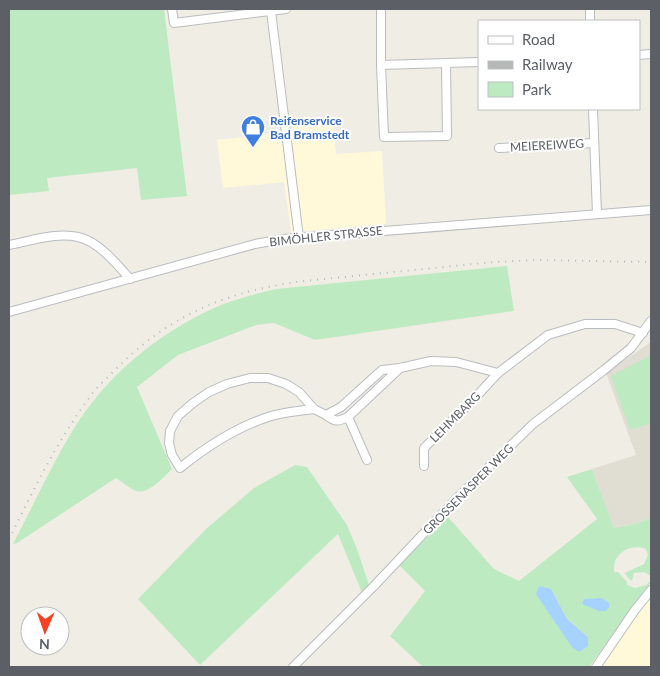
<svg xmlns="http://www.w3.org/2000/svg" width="660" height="676" font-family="Lato,sans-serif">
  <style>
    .commercial { fill: #fff9da }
    .education { fill: #e0ddd3 }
    .green { fill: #beeac1; fill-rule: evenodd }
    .water { fill: #a5d2ff }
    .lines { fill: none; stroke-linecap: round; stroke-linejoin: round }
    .minor-casing { stroke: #b9bcc1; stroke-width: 10 }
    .minor { stroke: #fff; stroke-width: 8 }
    .rail { stroke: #b6b7b7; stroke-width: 2; stroke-dasharray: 1 6; stroke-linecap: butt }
    .labels { text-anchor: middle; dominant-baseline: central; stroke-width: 4; stroke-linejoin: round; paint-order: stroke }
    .shop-label { font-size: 12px; font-weight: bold; fill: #366cbe; stroke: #fff; text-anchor: start }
    .street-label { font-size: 12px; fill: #5c6066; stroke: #fff }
  </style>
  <rect width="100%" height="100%" fill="#f0eee4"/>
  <g class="commercial">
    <polygon points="333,119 336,154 382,151 386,224 291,232 284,182 223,188 217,140 293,132 293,124"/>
    <polygon points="648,587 651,591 651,667 589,667"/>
  </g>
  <polygon class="education" points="651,342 651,518 634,524 614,528 592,469 636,455 606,373"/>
  <g class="green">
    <polygon points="9,9 164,9 187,196 141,200 137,168 47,178 49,191 9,195"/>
    <path d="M507,266L514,311L315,340L274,323L256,325L178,355L137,387L172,469C164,477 148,495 136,491C129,488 122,482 116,478L17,543L13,544C33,506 51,466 73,430C106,376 157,334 214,308C234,299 255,294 276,289Z"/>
    <polygon points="651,355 651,423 635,429 634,428 630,430 627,422 611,376"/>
    <polygon points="295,465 307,467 347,525 357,549 369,585 362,593 338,534 200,665 138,599 206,529 254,488"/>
    <path d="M592,469L614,528L634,524L651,518V576L644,572L634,573L632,581L628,578L625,573L644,564L648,555L646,549C635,545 623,548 616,559C614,563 614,568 614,572H618L627,582V585L635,588L646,585L651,580V582L589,667H423L390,636L425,591L399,565L448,517L494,569L519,581L597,519L567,477ZM551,589L567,619L588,637L572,647Z"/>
  </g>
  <g class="water">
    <polygon points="539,586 551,589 567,619 588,637 588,646 579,652 572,647 536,594"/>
    <polygon points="602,598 609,603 609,607 606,611 599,611 582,604 584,599"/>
  </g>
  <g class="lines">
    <g class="minor-casing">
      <g id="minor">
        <polyline points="172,9 174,23 286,9"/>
        <polyline points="381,9 381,65 384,137 447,136 446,63"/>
        <polyline points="590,9 590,21"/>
        <polyline points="271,11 299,238"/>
        <polyline points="639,55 651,54"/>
        <polyline points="381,65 479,62"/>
        <polyline points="593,109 597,214"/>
        <polyline points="499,148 594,143"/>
        <path d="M9,245C31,241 56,232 78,237C98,241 117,264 130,279"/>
        <polyline points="9,312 255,244 283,239 651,210"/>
        <path d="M400,368L348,417C337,422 335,422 326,415L341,407L382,370L400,368L431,361L456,362L498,373"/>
        <path d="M314,409C299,411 282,412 268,417C235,428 206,447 180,468L172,455L169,443L170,431L178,416L193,403L209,392L227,384L250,378H268L286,384L299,392L314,409L326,415"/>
        <polyline points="348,417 367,460"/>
        <polyline points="424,466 424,448 474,399 498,373 548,335 585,324 615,324 643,333"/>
        <polyline points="293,667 374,586 458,497 533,424 604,370 631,348 651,321"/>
        <polyline points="596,667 635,610 651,590"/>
      </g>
    </g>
    <use href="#minor" class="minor"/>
    <path class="rail" d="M9,539C34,489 58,439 92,394C98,386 106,379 113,372C135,349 162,328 192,313C227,295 266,286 304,281L494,262L536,260L651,262"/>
  </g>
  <defs>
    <g id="shop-pin" transform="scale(1.25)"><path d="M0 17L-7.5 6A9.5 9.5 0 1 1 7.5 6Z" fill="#3f7fe0" stroke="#fff"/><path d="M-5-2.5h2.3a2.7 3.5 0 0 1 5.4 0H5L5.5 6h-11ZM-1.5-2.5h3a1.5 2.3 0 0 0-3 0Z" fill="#fff"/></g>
  </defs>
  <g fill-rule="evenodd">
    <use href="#shop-pin" x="253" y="127"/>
  </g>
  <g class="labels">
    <g class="shop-label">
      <text x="270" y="120">Reifenservice<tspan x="270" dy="14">Bad Bramstedt</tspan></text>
    </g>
    <g class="street-label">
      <text transform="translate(547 145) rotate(-3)">MEIEREIWEG</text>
      <text transform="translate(326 236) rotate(-6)">BIMÖHLER STRASSE</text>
      <text transform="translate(455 417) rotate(-45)">LEHMBARG</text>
      <text transform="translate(468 489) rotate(-45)">GROSSENASPER WEG</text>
    </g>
  </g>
  <rect width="660" height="676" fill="none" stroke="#5c6066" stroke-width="20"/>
  <rect x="478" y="20" width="162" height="90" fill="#ffffff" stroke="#bebfc2"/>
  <rect x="488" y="36" width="25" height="8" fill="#ffffff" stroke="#bebfc2"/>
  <text x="522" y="45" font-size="15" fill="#5c6066">Road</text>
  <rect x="488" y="61" width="25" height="8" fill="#b6b7b7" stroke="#bebfc2"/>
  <text x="522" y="70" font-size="15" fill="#5c6066">Railway</text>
  <rect x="488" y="82" width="25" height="15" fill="#beeac1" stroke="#bebfc2"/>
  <text x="522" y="95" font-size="15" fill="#5c6066">Park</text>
  <g transform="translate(45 631) rotate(182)"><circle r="24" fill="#ffffff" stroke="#bebfc2"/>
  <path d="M0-4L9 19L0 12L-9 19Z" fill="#f84022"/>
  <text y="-8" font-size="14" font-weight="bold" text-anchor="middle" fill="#5c6066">N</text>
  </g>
</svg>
